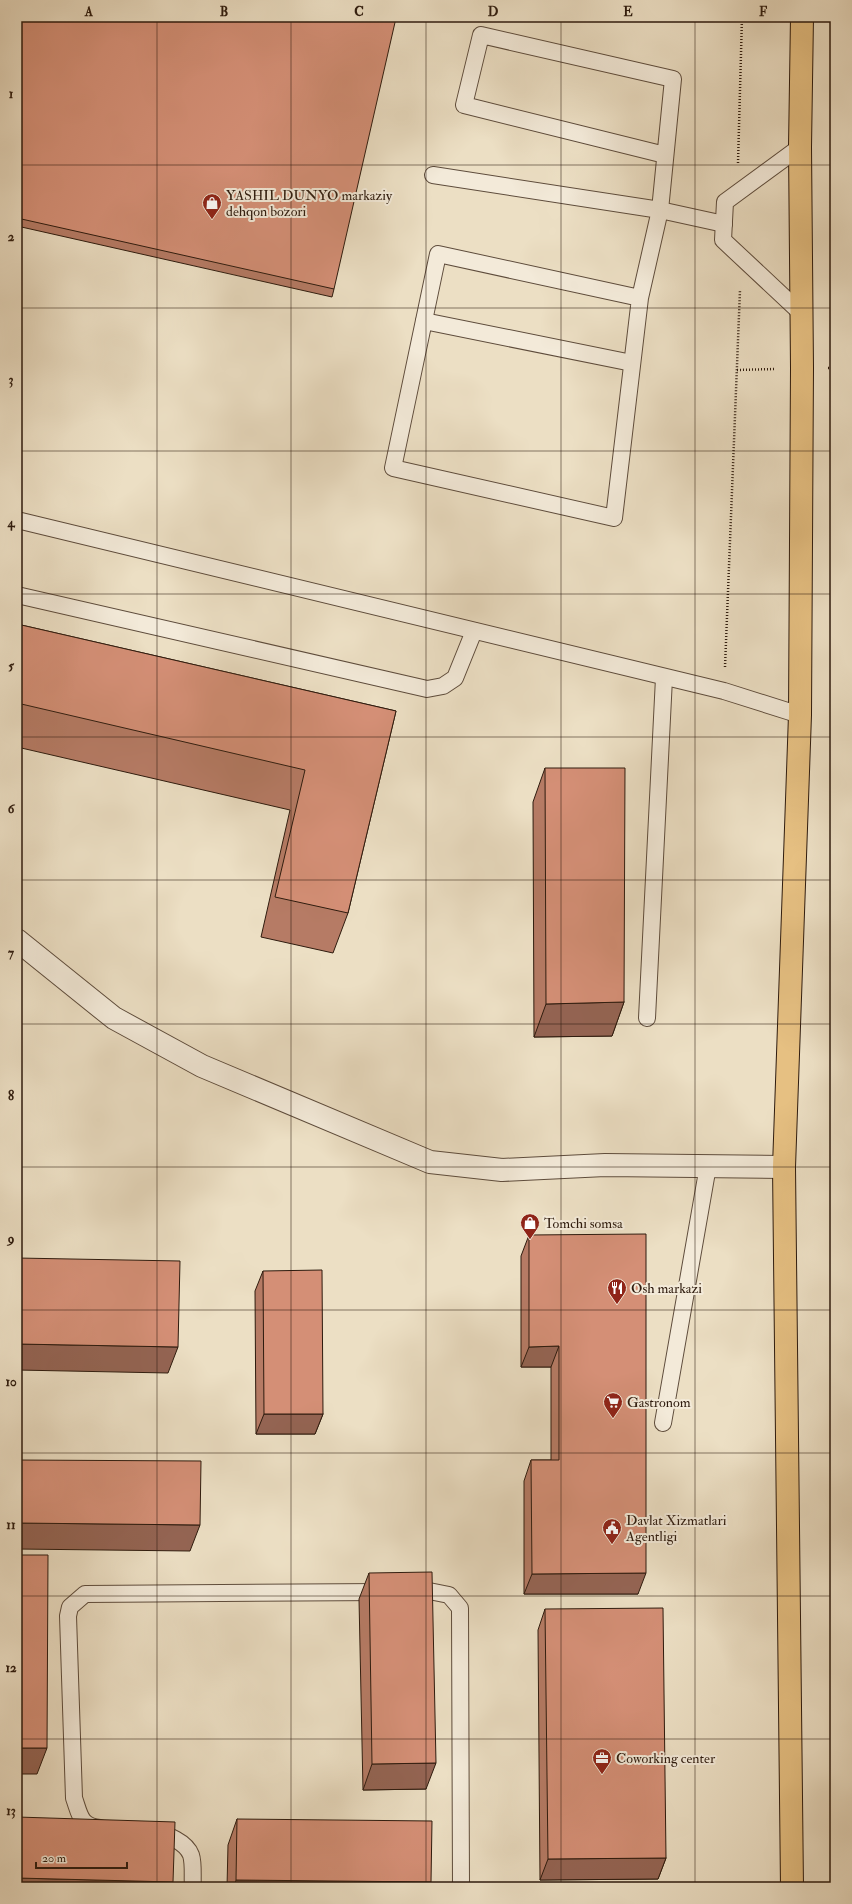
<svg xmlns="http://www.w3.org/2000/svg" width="852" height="1904" font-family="'IM FELL Double Pica',serif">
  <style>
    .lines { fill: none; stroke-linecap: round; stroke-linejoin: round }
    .lane-casing { stroke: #5e4c3c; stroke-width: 18 }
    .street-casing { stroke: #5e4c3c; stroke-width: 24 }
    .primary-casing { stroke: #2e1b0e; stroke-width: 24 }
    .path { stroke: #2e1b0e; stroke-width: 2.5; stroke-dasharray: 1 2; stroke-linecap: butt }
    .lane { stroke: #f3ead9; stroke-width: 16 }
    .street { stroke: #f3ead9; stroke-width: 22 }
    .primary { stroke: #e6c082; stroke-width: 22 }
    .wall { fill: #b67b65; stroke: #2e1b0e }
    .shaded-wall { fill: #946453; stroke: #2e1b0e }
    .building { fill: #d48f76; stroke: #2e1b0e }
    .grid { fill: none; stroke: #2e1b0e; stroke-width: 1; stroke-opacity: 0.55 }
    .labels { text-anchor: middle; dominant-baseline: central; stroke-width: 4; stroke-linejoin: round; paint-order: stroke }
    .poi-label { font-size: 14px; fill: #2e1b0e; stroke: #f3ead9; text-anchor: start }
    .neatline { fill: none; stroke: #2e1b0e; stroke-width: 1.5 }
    .grid-label { font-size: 13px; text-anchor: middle; font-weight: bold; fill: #2e1b0e }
  </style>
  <rect width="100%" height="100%" fill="#ecdfc4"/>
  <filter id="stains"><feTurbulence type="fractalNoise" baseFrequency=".005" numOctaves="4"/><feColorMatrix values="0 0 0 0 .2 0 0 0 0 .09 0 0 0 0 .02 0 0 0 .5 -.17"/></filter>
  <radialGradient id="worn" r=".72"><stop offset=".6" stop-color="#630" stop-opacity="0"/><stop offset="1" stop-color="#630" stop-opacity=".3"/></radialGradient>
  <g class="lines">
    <g class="lane-casing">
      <g id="lane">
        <polyline points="800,147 725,202 723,240 802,314"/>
        <polyline points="433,175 660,210 724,224"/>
        <polyline points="640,298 438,254 393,468 614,518 640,298 660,210 673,79 481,35 464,105 665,155"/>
        <polyline points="424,321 632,363"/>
        <polyline points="17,520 724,691 800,715"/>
        <polyline points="17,595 427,689 443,686 455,678 474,631"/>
        <polyline points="647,1018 664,678"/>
        <polyline points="663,1423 708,1166"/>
        <polyline points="412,1591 429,1591 449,1595 460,1608 461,1887"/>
        <path d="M100,1828C80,1826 80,1815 74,1798L68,1616L70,1607L85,1594L384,1592"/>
        <path d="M155,1833C167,1834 186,1842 191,1855C194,1864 192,1878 193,1887"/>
      </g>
    </g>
    <g class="street-casing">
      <polyline id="street" points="17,940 114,1018 202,1066 430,1162 502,1170 605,1165 784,1167"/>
    </g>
    <g class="primary-casing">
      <polyline id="primary" points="792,1887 784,1167 800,715 802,368 800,147 802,17"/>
    </g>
    <g class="path">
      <polyline points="738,163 742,17"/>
      <polyline points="828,368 835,368"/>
      <polyline points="737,370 775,369"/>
      <polyline points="725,667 740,290"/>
    </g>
    <use href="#lane" class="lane"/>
    <use href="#street" class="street"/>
    <use href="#primary" class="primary"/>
  </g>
  <g class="wall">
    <polygon points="17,17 334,289 332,297 17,226"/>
    <polygon points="17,624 396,711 348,913 333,953 261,937 290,810 17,747"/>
    <polygon points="545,768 624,1002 612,1036 534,1037 533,802"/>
    <polygon points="529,1235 638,1594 524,1594 524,1481 531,1460 551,1460 551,1367 521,1367 521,1256"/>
    <polygon points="263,1271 323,1414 315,1434 256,1434 255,1291"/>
    <polygon points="369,1573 426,1789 363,1790 359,1599"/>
    <polygon points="545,1609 666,1858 658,1879 540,1880 538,1630"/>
    <polygon points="237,1819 430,1887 227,1887 228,1845"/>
  </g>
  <g class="shaded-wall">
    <polygon points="624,1002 612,1036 534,1037 546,1004"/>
    <polygon points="17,1344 178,1347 168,1373 17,1370"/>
    <polygon points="559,1346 551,1367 521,1367 529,1347"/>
    <polygon points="264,1414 323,1414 315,1434 256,1434"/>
    <polygon points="17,1523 200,1525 190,1551 17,1549"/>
    <polygon points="646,1573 638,1594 524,1594 532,1574"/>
    <polygon points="17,1748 47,1748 37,1774 17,1774"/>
    <polygon points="436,1763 426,1789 363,1790 372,1764"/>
    <polygon points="666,1858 658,1879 540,1880 548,1859"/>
    <polygon points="17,1878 173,1882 171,1887 17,1887"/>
    <polygon points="236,1880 431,1882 430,1887 234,1887"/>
  </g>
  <g class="building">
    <polygon points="17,17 394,17 396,18 334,289 17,218"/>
    <polygon points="17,624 396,711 348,913 275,897 305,770 17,703"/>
    <polygon points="545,768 625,768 624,1002 546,1004"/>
    <polygon points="646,1234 646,1573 532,1574 531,1460 559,1460 559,1346 529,1347 529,1235"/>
    <polygon points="17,1258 180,1261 178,1347 17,1344"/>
    <polygon points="322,1270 323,1414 264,1414 263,1271"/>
    <polygon points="17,1460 201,1461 200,1525 17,1523"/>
    <polygon points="17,1555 48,1555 47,1748 17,1748"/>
    <polygon points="432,1572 436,1763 372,1764 369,1573"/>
    <polygon points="663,1608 666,1858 548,1859 545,1609"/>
    <polygon points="17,1817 175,1822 173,1882 17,1878"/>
    <polygon points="237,1819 432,1821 431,1882 236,1880"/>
  </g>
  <path class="grid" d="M157,17V1887M291,17V1887M426,17V1887M561,17V1887M695,17V1887M17,165H835M17,308H835M17,451H835M17,594H835M17,737H835M17,880H835M17,1024H835M17,1167H835M17,1310H835M17,1453H835M17,1596H835M17,1739H835"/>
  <defs>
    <g id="shop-pin" transform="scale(1)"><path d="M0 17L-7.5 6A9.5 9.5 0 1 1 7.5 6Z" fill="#8f2418" stroke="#f3ead9"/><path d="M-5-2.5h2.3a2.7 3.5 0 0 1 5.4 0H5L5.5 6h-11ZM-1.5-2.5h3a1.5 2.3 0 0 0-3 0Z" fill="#fff"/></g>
    <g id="restaurant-pin" transform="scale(1)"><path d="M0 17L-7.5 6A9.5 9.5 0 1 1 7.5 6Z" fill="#8f2418" stroke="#f3ead9"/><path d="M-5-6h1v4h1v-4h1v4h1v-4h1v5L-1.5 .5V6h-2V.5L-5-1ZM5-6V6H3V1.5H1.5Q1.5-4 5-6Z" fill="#fff"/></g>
    <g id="supermarket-pin" transform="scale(1)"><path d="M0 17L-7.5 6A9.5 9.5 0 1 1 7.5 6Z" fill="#8f2418" stroke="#f3ead9"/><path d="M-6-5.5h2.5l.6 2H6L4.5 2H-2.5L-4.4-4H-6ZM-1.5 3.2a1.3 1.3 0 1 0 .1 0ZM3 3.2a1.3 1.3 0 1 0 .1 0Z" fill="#fff"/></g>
    <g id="civic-pin" transform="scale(1)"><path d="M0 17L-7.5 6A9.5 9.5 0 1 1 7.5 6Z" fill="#8f2418" stroke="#f3ead9"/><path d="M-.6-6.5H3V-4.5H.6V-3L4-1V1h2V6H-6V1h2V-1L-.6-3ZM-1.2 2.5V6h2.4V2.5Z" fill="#fff"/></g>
    <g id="office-pin" transform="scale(1)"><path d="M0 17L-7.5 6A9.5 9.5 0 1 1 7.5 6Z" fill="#8f2418" stroke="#f3ead9"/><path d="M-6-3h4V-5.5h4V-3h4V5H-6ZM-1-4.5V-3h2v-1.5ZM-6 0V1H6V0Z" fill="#fff"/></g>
  </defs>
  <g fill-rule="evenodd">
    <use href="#shop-pin" x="212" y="203"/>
    <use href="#shop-pin" x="530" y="1223"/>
    <use href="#restaurant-pin" x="617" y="1288"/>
    <use href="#supermarket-pin" x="613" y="1402"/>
    <use href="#civic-pin" x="612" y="1528"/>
    <use href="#office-pin" x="602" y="1758"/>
  </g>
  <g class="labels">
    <g class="poi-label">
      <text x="226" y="195">YASHIL DUNYO markaziy<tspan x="226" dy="16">dehqon bozori</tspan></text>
      <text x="544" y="1223">Tomchi somsa</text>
      <text x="631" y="1288">Osh markazi</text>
      <text x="627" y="1402">Gastronom</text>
      <text x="626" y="1520">Davlat Xizmatlari<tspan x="626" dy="16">Agentligi</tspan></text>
      <text x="616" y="1758">Coworking center</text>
    </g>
  </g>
  <rect width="852" height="1904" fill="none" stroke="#ecdfc4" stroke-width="44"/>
  <path d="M36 1862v6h91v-6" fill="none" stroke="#2e1b0e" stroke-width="2"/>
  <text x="42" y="1862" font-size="12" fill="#2e1b0e" stroke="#f3ead9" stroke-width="3" paint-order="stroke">20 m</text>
  <rect x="22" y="22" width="808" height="1860" class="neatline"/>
  <g class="grid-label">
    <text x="89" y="16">A</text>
    <text x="224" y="16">B</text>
    <text x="359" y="16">C</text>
    <text x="493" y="16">D</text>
    <text x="628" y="16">E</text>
    <text x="763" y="16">F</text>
    <text x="11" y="98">1</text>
    <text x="11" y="241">2</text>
    <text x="11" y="384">3</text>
    <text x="11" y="527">4</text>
    <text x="11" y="670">5</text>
    <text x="11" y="813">6</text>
    <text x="11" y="957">7</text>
    <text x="11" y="1100">8</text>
    <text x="11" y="1243">9</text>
    <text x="11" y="1386">10</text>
    <text x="11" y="1529">11</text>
    <text x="11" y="1672">12</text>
    <text x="11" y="1815">13</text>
  </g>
  <rect width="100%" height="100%" filter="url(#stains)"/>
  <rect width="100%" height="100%" fill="url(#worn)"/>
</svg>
